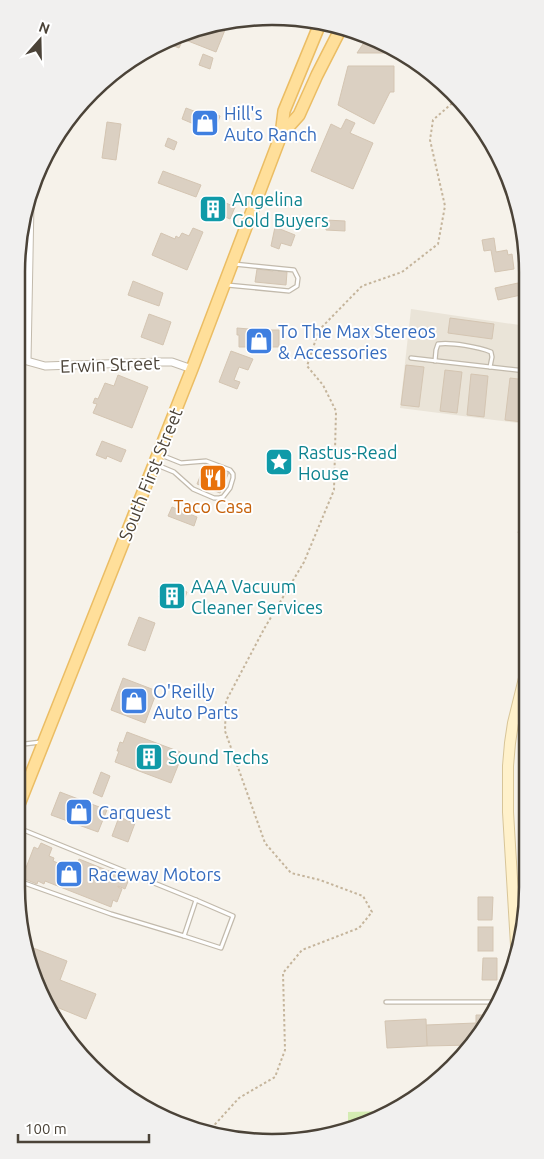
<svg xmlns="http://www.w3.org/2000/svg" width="544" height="1159" font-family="Ubuntu,sans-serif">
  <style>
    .residential { fill: #eae4d8 }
    .green { fill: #d4ecb2 }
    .building { fill: #dbd0c2; stroke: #d4c5b2 }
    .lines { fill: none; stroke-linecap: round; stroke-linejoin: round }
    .lane-casing { stroke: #c2baac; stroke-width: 5.5 }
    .street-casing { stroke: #c2baac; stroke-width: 9 }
    .secondary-casing { stroke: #d8c598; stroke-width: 12 }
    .primary-casing { stroke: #ebbd64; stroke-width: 14 }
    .path { stroke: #c5b59c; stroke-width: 2; stroke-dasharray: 2.5 2.5; stroke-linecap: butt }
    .lane { stroke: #fff; stroke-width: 3 }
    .street { stroke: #fff; stroke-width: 7 }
    .secondary { stroke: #fff1cb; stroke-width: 10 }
    .primary { stroke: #ffdf9a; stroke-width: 11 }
    .labels { text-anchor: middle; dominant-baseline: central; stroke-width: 4; stroke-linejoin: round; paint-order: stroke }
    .shop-label { font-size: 18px; fill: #366cbe; stroke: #fff; text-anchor: start }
    .culture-label { font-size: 18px; fill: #0d838f; stroke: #fff; text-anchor: start }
    .street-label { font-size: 18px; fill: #4b4338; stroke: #fff }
    .food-label { font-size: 18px; fill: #c56008; stroke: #fff }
    .rim { fill: none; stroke: #4b4338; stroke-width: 2.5 }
  </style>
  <rect width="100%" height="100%" fill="#f6f2ea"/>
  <polygon class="residential" points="411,309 526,326 526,424 400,408"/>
  <polygon class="green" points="389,1111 389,1113 385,1116 348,1127 348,1112"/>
  <g class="building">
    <polygon points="227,25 216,52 183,39 179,48 167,43 169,39 174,36"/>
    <polygon points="367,38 374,38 396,51 396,53 357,53"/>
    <polygon points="203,54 213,58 210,69 199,65"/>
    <polygon points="348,66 394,66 394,92 390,92 374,124 338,105"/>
    <polygon points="186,108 204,115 206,110 220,116 213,136 200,131 201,127 182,119"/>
    <polygon points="346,119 355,123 350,133 373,143 353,189 311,171 331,124 341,129"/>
    <polygon points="107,122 121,124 116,160 102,158"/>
    <polygon points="168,138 177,142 174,150 165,146"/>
    <polygon points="163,171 201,185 196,197 158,183"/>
    <polygon points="214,202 222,205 217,218 205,214 209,203 213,204"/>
    <polygon points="226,203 235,207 230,219 221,215"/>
    <polygon points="326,220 345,221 345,231 326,230"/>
    <polygon points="275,227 295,235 291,246 281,243 279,249 271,246"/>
    <polygon points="193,228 203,232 187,270 152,255 161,233 175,239 176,236 179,238 182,233 189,236"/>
    <polygon points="494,238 496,252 507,250 508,255 512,254 514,269 495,272 491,250 484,251 482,240"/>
    <polygon points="273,268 278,269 278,271 287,272 286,285 255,282 257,269 273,271"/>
    <polygon points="133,281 163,293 159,306 128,295"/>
    <polygon points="518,283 521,295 498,300 495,288"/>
    <polygon points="149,314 171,322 163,345 141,337"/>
    <polygon points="450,318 494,324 492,339 448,333"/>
    <polygon points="237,328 249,329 250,330 279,330 279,347 239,347 239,335 237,335"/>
    <polygon points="231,351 253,359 248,370 239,367 234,380 240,382 237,389 219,382"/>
    <polygon points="406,365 424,367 419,407 401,405"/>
    <polygon points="445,370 462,372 457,413 440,411"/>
    <polygon points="471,374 488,376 484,417 467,415"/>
    <polygon points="118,375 148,387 132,428 93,413 97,404 93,403 95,398 98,399 105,383 114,386"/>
    <polygon points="510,378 526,380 526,395 523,422 505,420"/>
    <polygon points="102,441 126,450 121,462 107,456 106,459 96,455"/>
    <polygon points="206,462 229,472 220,493 197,484"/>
    <polygon points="172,507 197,517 194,526 168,516"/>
    <polygon points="522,515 526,516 527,535 518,533"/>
    <polygon points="167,585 187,592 182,606 163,600 163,598 159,597 160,594 164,595 165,590 161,589 163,586 166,587"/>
    <polygon points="139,617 155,623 145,651 128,645"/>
    <polygon points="123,678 157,691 145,723 111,710"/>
    <polygon points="127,732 183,753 171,783 115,762 119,751 117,751 120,742 123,743"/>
    <polygon points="101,772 110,776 102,797 93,793"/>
    <polygon points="60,792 107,810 98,832 51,815"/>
    <polygon points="119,817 135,823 128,842 112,836"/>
    <polygon points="41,843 52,848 49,856 54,858 53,861 75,870 79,859 129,879 125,889 118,886 118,887 122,889 117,902 113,900 111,907 45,881 44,884 38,881 37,884 22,878 34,847 38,849"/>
    <polygon points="478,897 493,897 492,920 478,920"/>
    <rect x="478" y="927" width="15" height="24"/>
    <polygon points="28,946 67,961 60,980 96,994 86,1019 49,1004 30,969 27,950"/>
    <polygon points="483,958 497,958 497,980 482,980"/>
    <polygon points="476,1015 486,1015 486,1020 471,1045 427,1046 426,1025 476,1023"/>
    <polygon points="426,1019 427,1046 387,1048 385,1021"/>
  </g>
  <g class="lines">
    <g class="lane-casing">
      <g id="lane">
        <polyline points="227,285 289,291 297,286 298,278 294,270 234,264"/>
        <polyline points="411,358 526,371"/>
        <path d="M435,361L436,350L438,344C451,342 479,347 491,352L492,357L490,367"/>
        <polyline points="157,465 174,472 193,489 214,498 219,498 223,497 230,488 233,478 233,474 230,470 206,461 181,463 161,455"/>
        <polyline points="16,745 41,742"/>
        <polyline points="16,880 111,914 184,936 196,900 16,827"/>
        <polyline points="184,936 221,948 233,916 196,900"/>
        <polyline points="386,1002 498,1002"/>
      </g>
    </g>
    <g class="street-casing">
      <polyline id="street" points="30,203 27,361 45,366 161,362 172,362 192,369"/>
    </g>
    <g class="secondary-casing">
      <polyline id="secondary" points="516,945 508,812 508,766 510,743 513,723 527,666"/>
    </g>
    <g class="primary-casing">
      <g id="primary">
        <polyline points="281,135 299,115 317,75 340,30"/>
        <polyline points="16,812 192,369 281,135 284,111 319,26"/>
      </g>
    </g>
    <polyline class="path" points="208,1132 239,1098 275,1077 285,1050 283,973 302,950 359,928 372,912 363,896 320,880 291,873 265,843 225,731 226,701 264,629 304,562 334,490 336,411 323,385 307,366 319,330 362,286 402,272 438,244 445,206 430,140 433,120 457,99"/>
    <use href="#lane" class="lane"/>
    <use href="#street" class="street"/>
    <use href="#secondary" class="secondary"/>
    <use href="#primary" class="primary"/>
  </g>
  <defs>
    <g id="shop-square" transform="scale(1.4375)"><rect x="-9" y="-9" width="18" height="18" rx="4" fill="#3f7fe0" stroke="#fff"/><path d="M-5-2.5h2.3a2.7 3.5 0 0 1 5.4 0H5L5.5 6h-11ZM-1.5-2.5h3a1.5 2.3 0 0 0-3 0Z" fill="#fff"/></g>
    <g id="building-square" transform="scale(1.4375)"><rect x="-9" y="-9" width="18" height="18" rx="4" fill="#0f9aa8" stroke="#fff"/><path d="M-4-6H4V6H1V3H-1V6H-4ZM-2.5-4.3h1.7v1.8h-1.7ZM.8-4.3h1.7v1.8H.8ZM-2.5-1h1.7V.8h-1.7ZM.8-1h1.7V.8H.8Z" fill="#fff"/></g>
    <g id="sight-square" transform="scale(1.4375)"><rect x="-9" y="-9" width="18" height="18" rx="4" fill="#0f9aa8" stroke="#fff"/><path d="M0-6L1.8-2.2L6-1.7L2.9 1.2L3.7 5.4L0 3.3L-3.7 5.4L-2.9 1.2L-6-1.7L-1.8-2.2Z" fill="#fff"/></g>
    <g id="restaurant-square" transform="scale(1.4375)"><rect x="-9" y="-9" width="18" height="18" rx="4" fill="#e8710a" stroke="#fff"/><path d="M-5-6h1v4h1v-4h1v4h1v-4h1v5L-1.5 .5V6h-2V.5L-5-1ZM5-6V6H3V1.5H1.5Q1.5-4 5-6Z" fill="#fff"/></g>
  </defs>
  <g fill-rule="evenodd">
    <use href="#shop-square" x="205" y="123"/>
    <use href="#building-square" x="213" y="209"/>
    <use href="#shop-square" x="259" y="341"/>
    <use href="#sight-square" x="279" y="462"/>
    <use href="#restaurant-square" x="213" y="478"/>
    <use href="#building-square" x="172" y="596"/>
    <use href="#shop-square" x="134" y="701"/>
    <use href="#building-square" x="149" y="757"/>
    <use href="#shop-square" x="79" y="812"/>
    <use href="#shop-square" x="69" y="874"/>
  </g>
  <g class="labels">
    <g class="shop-label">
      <text x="224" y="113">Hill's<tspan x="224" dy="21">Auto Ranch</tspan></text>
      <text x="278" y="331">To The Max Stereos<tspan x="278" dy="21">&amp; Accessories</tspan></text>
      <text x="153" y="691">O'Reilly<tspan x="153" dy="21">Auto Parts</tspan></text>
      <text x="98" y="812">Carquest</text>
      <text x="88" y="874">Raceway Motors</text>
    </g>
    <g class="culture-label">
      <text x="232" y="199">Angelina<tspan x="232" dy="21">Gold Buyers</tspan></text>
      <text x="298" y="452">Rastus-Read<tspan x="298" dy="21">House</tspan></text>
      <text x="191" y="586">AAA Vacuum<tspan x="191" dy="21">Cleaner Services</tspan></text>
      <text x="168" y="757">Sound Techs</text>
    </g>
    <g class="street-label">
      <text transform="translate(110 364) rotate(-2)">Erwin Street</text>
      <text transform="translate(150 474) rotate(-68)">South First Street</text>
    </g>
    <g class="food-label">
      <text x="213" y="506">Taco Casa</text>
    </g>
  </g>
  <path d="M0 0H544V1159H0ZM272 25H272A247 247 0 0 1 519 272V887A247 247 0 0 1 272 1134H272A247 247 0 0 1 25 887V272A247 247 0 0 1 272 25Z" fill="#f1f0ef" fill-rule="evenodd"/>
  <path class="rim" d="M272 25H272A247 247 0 0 1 519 272V887A247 247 0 0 1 272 1134H272A247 247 0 0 1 25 887V272A247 247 0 0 1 272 25Z"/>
  <g transform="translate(40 40) rotate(20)" stroke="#ffffff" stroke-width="4" paint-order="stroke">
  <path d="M0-4L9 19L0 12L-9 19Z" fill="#4b4338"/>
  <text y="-8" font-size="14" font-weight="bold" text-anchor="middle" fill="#4b4338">N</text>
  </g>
  <path d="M18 1134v8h131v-8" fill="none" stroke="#4b4338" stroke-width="2.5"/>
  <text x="25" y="1134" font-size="15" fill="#4b4338" stroke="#ffffff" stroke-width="4" paint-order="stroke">100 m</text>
</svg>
